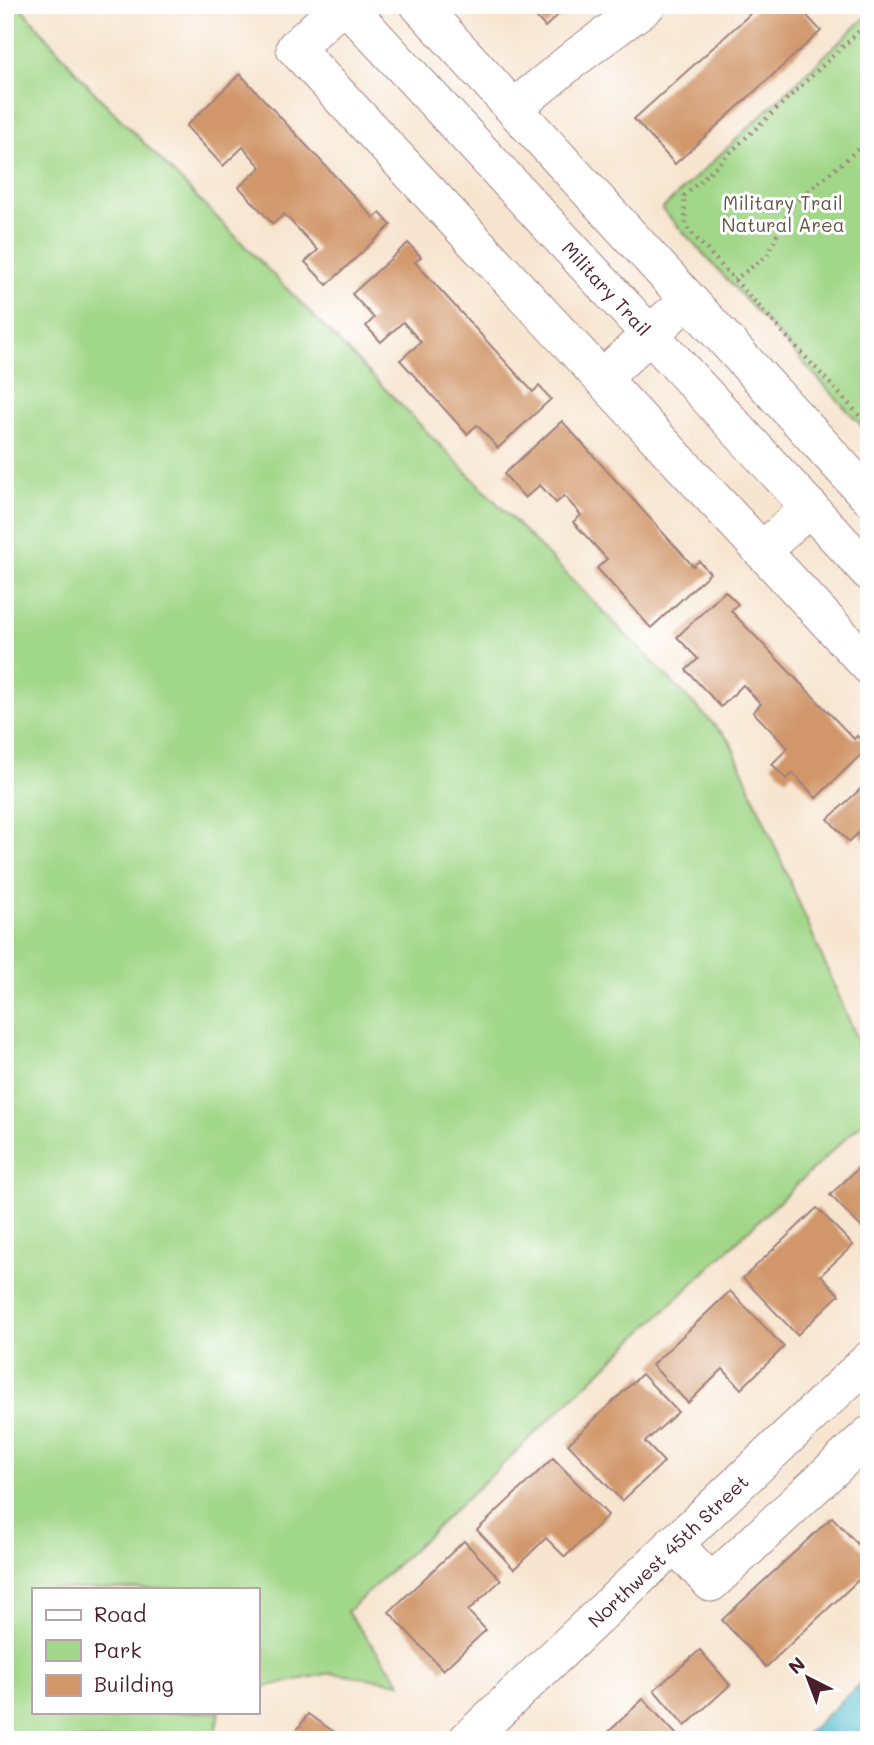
<svg xmlns="http://www.w3.org/2000/svg" width="874" height="1745" font-family="Mali,sans-serif">
  <style>
    .green { fill: #a1d788; stroke: #767b5a; stroke-width: 2 }
    .water { fill: #50bcca; stroke: #4d6e7a; stroke-width: 2 }
    .building { fill: #d1976a }
    .lines { fill: none; stroke-linecap: round; stroke-linejoin: round }
    .minor-casing { stroke: #a0827e; stroke-width: 39 }
    .path { stroke: #a0827e; stroke-width: 4.5; stroke-dasharray: 2 5; stroke-linecap: butt }
    .minor { stroke: #fff; stroke-width: 37 }
    .labels { text-anchor: middle; dominant-baseline: central; stroke-width: 6; stroke-linejoin: round; paint-order: stroke }
    .park-label { font-size: 19px; fill: #645647; stroke: #fff }
    .street-label { font-size: 19px; fill: #4a1f2b; stroke: #fff }
  </style>
  <rect width="100%" height="100%" fill="#fff"/>
  <filter id="ink" filterUnits="userSpaceOnUse"><feTurbulence type="fractalNoise" baseFrequency=".0143" numOctaves="2"/><feDisplacementMap in="SourceGraphic" scale="14" xChannelSelector="R" yChannelSelector="G"/><feConvolveMatrix kernelMatrix="1 2 1 2 8 2 1 2 1" color-interpolation-filters="sRGB"/></filter>
  <filter id="wash" filterUnits="userSpaceOnUse"><feTurbulence type="fractalNoise" baseFrequency=".00686" numOctaves="4" result="noise"/><feDisplacementMap in="SourceGraphic" scale="28" xChannelSelector="R" yChannelSelector="G"/><feGaussianBlur stdDeviation="1.57" result="paint"/><feColorMatrix in="noise" values="0 0 0 0 0 0 0 0 0 0 0 0 0 0 0 0 0 1.4 0 .05"/><feComposite in="paint" operator="in"/></filter>
  <g filter="url(#wash)">
    <rect width="100%" height="100%" fill="#f7e5d0"/>
    <g class="green">
      <polygon points="5,5 19,5 92,90 730,741 869,1067 869,1116 347,1612 401,1683 331,1673 257,1688 257,1589 33,1589 33,1712 220,1712 213,1740 5,1740"/>
      <polygon points="869,14 869,434 662,209"/>
    </g>
    <polygon class="water" points="869,1675 869,1740 800,1740"/>
    <g id="blocks">
      <g class="building">
        <polygon points="526,5 569,5 545,27"/>
        <polygon points="760,5 797,5 821,31 675,164 634,119"/>
        <polygon points="240,74 374,218 380,213 391,225 327,285 305,262 318,250 284,214 273,224 239,187 261,167 243,147 223,166 186,126"/>
        <polygon points="408,243 421,257 415,262 533,392 539,386 551,399 498,448 477,425 467,434 400,360 421,342 403,322 381,342 366,326 374,318 352,294"/>
        <polygon points="562,421 693,566 699,561 710,573 651,628 597,568 607,559 573,522 581,515 564,496 556,503 540,485 525,498 504,474"/>
        <polygon points="725,591 738,604 731,611 854,739 857,736 869,747 816,798 793,773 786,779 772,764 788,748 753,712 761,704 743,685 721,707 686,670 698,659 677,637"/>
        <polygon points="869,781 869,844 858,833 849,842 828,819"/>
        <polygon points="869,1158 869,1231 867,1233 830,1195"/>
        <polygon points="817,1208 853,1245 821,1275 839,1295 797,1335 743,1278"/>
        <polygon points="730,1291 784,1347 741,1389 723,1369 688,1403 652,1365"/>
        <polygon points="642,1374 678,1412 645,1442 664,1462 622,1501 568,1444"/>
        <polygon points="553,1458 608,1515 565,1557 546,1538 514,1569 477,1530"/>
        <polygon points="832,1517 869,1556 869,1570 766,1667 722,1620"/>
        <polygon points="464,1541 501,1580 468,1611 486,1630 443,1670 389,1612"/>
        <polygon points="700,1650 730,1685 685,1726 654,1690"/>
        <polygon points="643,1699 676,1734 670,1740 600,1740"/>
        <polygon points="308,1714 346,1740 290,1740"/>
      </g>
    </g>
  </g>
  <g filter="url(#ink)">
    <use href="#blocks" fill-opacity="0" stroke="#a0827e" stroke-width="2"/>
    <g class="lines">
      <g class="minor-casing">
        <g id="minor">
          <polyline points="342,5 295,48 869,666"/>
          <path id="s1" d="M346,5L869,572"/>
          <polyline points="419,5 869,497"/>
          <polyline points="514,108 575,58 647,5"/>
          <polyline points="602,378 669,317"/>
          <polyline points="762,551 810,507"/>
          <polyline points="674,1543 711,1583 869,1435"/>
          <path id="s2" d="M467,1740L869,1360"/>
        </g>
      </g>
      <g class="path">
        <polyline points="869,22 684,196 686,227 869,426"/>
        <polyline points="734,280 767,256 791,206 869,140"/>
      </g>
      <use href="#minor" class="minor"/>
    </g>
  </g>
  <g class="labels">
    <g class="park-label">
      <text x="783" y="202">Military Trail<tspan x="783" dy="22">Natural Area</tspan></text>
    </g>
    <g class="street-label">
      <text stroke="none"><textPath href="#s1" startOffset="385">Military Trail</textPath></text>
      <text stroke="none"><textPath href="#s2" startOffset="276">Northwest 45th Street</textPath></text>
    </g>
  </g>
  <rect width="874" height="1745" fill="none" stroke="#fff" stroke-width="28"/>
  <rect x="32" y="1588" width="228" height="126" fill="#ffffff" stroke="#b7a5aa" stroke-width="2"/>
  <rect x="46" y="1610" width="35" height="10" fill="#ffffff" stroke="#b7a5aa" stroke-width="2"/>
  <text x="94" y="1622" font-size="21" fill="#4a1f2b">Road</text>
  <rect x="46" y="1640" width="35" height="21" fill="#a1d788" stroke="#b7a5aa" stroke-width="2"/>
  <text x="94" y="1658" font-size="21" fill="#4a1f2b">Park</text>
  <rect x="46" y="1675" width="35" height="21" fill="#d1976a" stroke="#b7a5aa" stroke-width="2"/>
  <text x="94" y="1692" font-size="21" fill="#4a1f2b">Building</text>
  <g transform="translate(808 1678) rotate(318)" stroke="#ffffff" stroke-width="5" paint-order="stroke">
  <path d="M0-5L12 26L0 18L-12 26Z" fill="#4a1f2b"/>
  <text y="-10" font-size="19" font-weight="bold" text-anchor="middle" fill="#4a1f2b">N</text>
  </g>
</svg>
